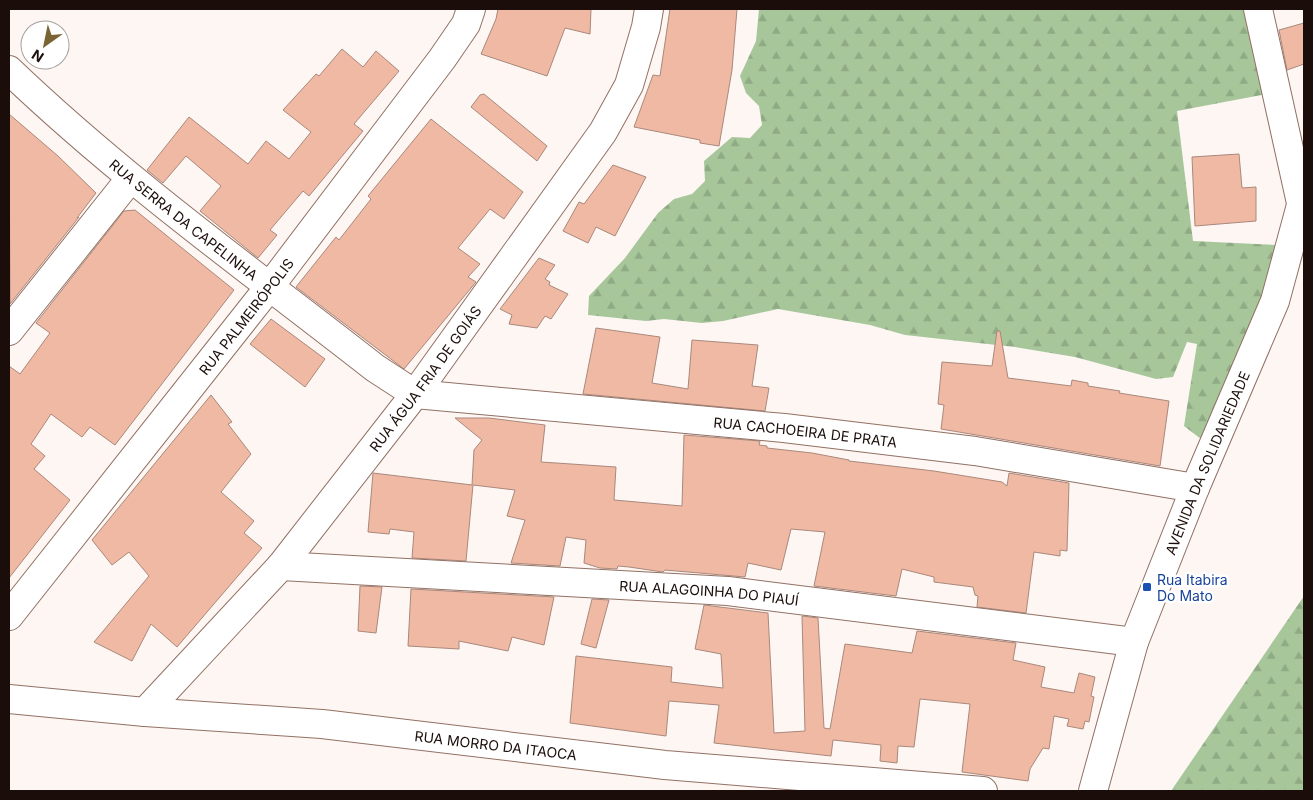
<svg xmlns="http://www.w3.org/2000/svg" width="1313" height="800" font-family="Inter,sans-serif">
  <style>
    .forest { fill: url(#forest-firs) }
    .building { fill: #f0b9a4; stroke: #aa887b }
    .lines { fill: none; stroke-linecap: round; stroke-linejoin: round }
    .street-casing { stroke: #927164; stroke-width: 30 }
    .street { stroke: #fff; stroke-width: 28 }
    .transit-dot { fill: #1a4fb4; stroke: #fff; stroke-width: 2 }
    .labels { text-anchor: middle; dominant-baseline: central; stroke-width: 5; stroke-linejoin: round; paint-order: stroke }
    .street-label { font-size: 14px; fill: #1b0e0a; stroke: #fff }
    .transit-label { font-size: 14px; fill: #164399; stroke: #fff; text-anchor: start }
  </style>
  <defs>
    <pattern id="forest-firs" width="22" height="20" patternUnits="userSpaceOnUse" patternTransform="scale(1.25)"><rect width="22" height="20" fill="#a7c79b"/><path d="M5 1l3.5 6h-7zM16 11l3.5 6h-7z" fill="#8faa84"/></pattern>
  </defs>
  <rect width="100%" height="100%" fill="#fdf6f3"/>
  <g class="forest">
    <polygon points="759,9 1252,9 1272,93 1177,111 1193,241 1276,245 1264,291 1201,439 1184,426 1197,344 1187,342 1173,377 1156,379 1075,357 1015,347 905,335 870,325 778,309 723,321 702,323 664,319 646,321 588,315 589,296 625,258 658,213 674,199 692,194 705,181 704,161 732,137 750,138 762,125 759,106 746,93 740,76 756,41"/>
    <polygon points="1304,596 1304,791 1171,791"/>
  </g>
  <g class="building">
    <polygon points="498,9 591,9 590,34 565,28 547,76 481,54 496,19"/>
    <polygon points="670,9 737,9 732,70 719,146 700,143 700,140 634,127 653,75 660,76"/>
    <polygon points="1304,23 1304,64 1287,70 1279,30"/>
    <polygon points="342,49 363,67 376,51 399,71 354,124 363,131 309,196 303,191 270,230 277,235 258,258 200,211 221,186 186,156 163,183 147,170 189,117 248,164 266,141 289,159 311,132 283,110 316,74 319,76"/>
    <polygon points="484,94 547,146 537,161 471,107 480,95"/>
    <polygon points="9,114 58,156 96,193 77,218 79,217 10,304"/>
    <polygon points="431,119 523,192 504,219 490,209 458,248 480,264 468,277 476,282 404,369 296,287 336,237 339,240 371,199 368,196"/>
    <polygon points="1239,154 1242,188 1256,187 1256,221 1195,226 1192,157"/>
    <polygon points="613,165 646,177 615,236 596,227 588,243 563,231 579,202 584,204"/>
    <polygon points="135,210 234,290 115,445 90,427 82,437 51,414 31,444 45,456 34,469 70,500 9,578 9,366 20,374 50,333 36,323 124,211"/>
    <polygon points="539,258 555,265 545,279 550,282 549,285 568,294 551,319 545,316 537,328 509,324 512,315 500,309"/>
    <polygon points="271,319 325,359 305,387 250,344"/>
    <polygon points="596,328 660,337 652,383 688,389 692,340 758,345 752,386 769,388 765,411 583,394"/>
    <polygon points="997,331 1000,331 1008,378 1071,386 1072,380 1088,383 1088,386 1120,391 1119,393 1169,401 1160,466 941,429 944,405 938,404 942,362 992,366"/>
    <polygon points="211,395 232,422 228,424 251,454 221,492 254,521 244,533 262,548 177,647 151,624 132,661 94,642 149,576 129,552 112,565 92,540"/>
    <polygon points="455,418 489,418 545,425 541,462 616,467 614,500 682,506 684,435 760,441 759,445 767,446 767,448 812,453 849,460 849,461 934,471 1002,482 1007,486 1009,473 1069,483 1067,551 1060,550 1060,556 1034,552 1026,613 977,607 978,596 975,595 973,587 934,582 934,577 902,569 896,596 814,586 825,532 791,529 781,570 748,563 745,577 665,570 663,572 629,567 618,566 617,569 600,568 584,563 586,540 566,537 560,566 511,563 525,520 507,516 515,490 473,485 466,561 412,558 414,532 390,529 389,534 368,532 373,473 472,485 474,450 482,440"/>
    <polygon points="360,586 382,587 376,633 358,631"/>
    <polygon points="411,589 554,597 544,645 512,637 508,651 459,641 459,649 408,646"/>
    <polygon points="592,599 609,600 596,648 581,644"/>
    <polygon points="704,605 768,613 774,733 805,731 802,616 818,618 824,728 830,729 845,644 912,653 917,631 1016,643 1013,660 1045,667 1041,687 1074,693 1079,673 1095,677 1091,696 1094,697 1089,722 1085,721 1083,729 1067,726 1069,719 1054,716 1049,749 1043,748 1030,769 1028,781 962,772 970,704 920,699 914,747 898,746 897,763 880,761 881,745 833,740 831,756 714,743 719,705 669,701 666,736 570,723 576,656 672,667 671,682 723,688 721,654 695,649"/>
  </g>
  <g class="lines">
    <g class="street-casing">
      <g id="street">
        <polyline points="1258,9 1301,203"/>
        <path id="s1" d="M9,70C123,179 251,271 375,368L415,394L784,428L975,451L1195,488"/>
        <polyline points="9,331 130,179"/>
        <path id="s2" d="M281,566L728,591L1134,642"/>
        <path id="s3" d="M9,616L270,286L442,59L466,24L471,9"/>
        <path id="s4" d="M9,699L145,712L322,724L665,765L983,791"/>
        <path id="s5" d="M145,712L281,566L415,394L603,132L629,85L646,27L649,9"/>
        <path id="s6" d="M1093,791L1134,642L1195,488L1275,301L1304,194"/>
      </g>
    </g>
    <use href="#street" class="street"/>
  </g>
  <rect class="transit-dot" x="1142" y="582" width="10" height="10" rx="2.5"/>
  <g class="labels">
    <g class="street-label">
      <text stroke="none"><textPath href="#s1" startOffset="230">RUA SERRA DA CAPELINHA</textPath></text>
      <text stroke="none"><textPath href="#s3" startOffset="382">RUA PALMEIRÓPOLIS</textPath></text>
      <text stroke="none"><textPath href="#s5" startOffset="436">RUA ÁGUA FRIA DE GOIÁS</textPath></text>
      <text stroke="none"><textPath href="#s1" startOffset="912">RUA CACHOEIRA DE PRATA</textPath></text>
      <text stroke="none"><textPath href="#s6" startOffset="348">AVENIDA DA SOLIDARIEDADE</textPath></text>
      <text stroke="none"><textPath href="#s2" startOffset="429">RUA ALAGOINHA DO PIAUÍ</textPath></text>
      <text stroke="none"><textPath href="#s4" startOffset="489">RUA MORRO DA ITAOCA</textPath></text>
    </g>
    <g class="transit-label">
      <text x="1157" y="579">Rua Itabira<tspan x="1157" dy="16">Do Mato</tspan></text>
    </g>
  </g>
  <rect width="1313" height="800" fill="none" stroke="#1b0e0a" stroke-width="20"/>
  <g transform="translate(45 45) rotate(213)"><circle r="24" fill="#ffffff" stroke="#a49f9d"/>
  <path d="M0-4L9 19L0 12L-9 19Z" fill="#7a6434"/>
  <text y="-8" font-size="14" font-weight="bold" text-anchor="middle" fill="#1b0e0a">N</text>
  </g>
</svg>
